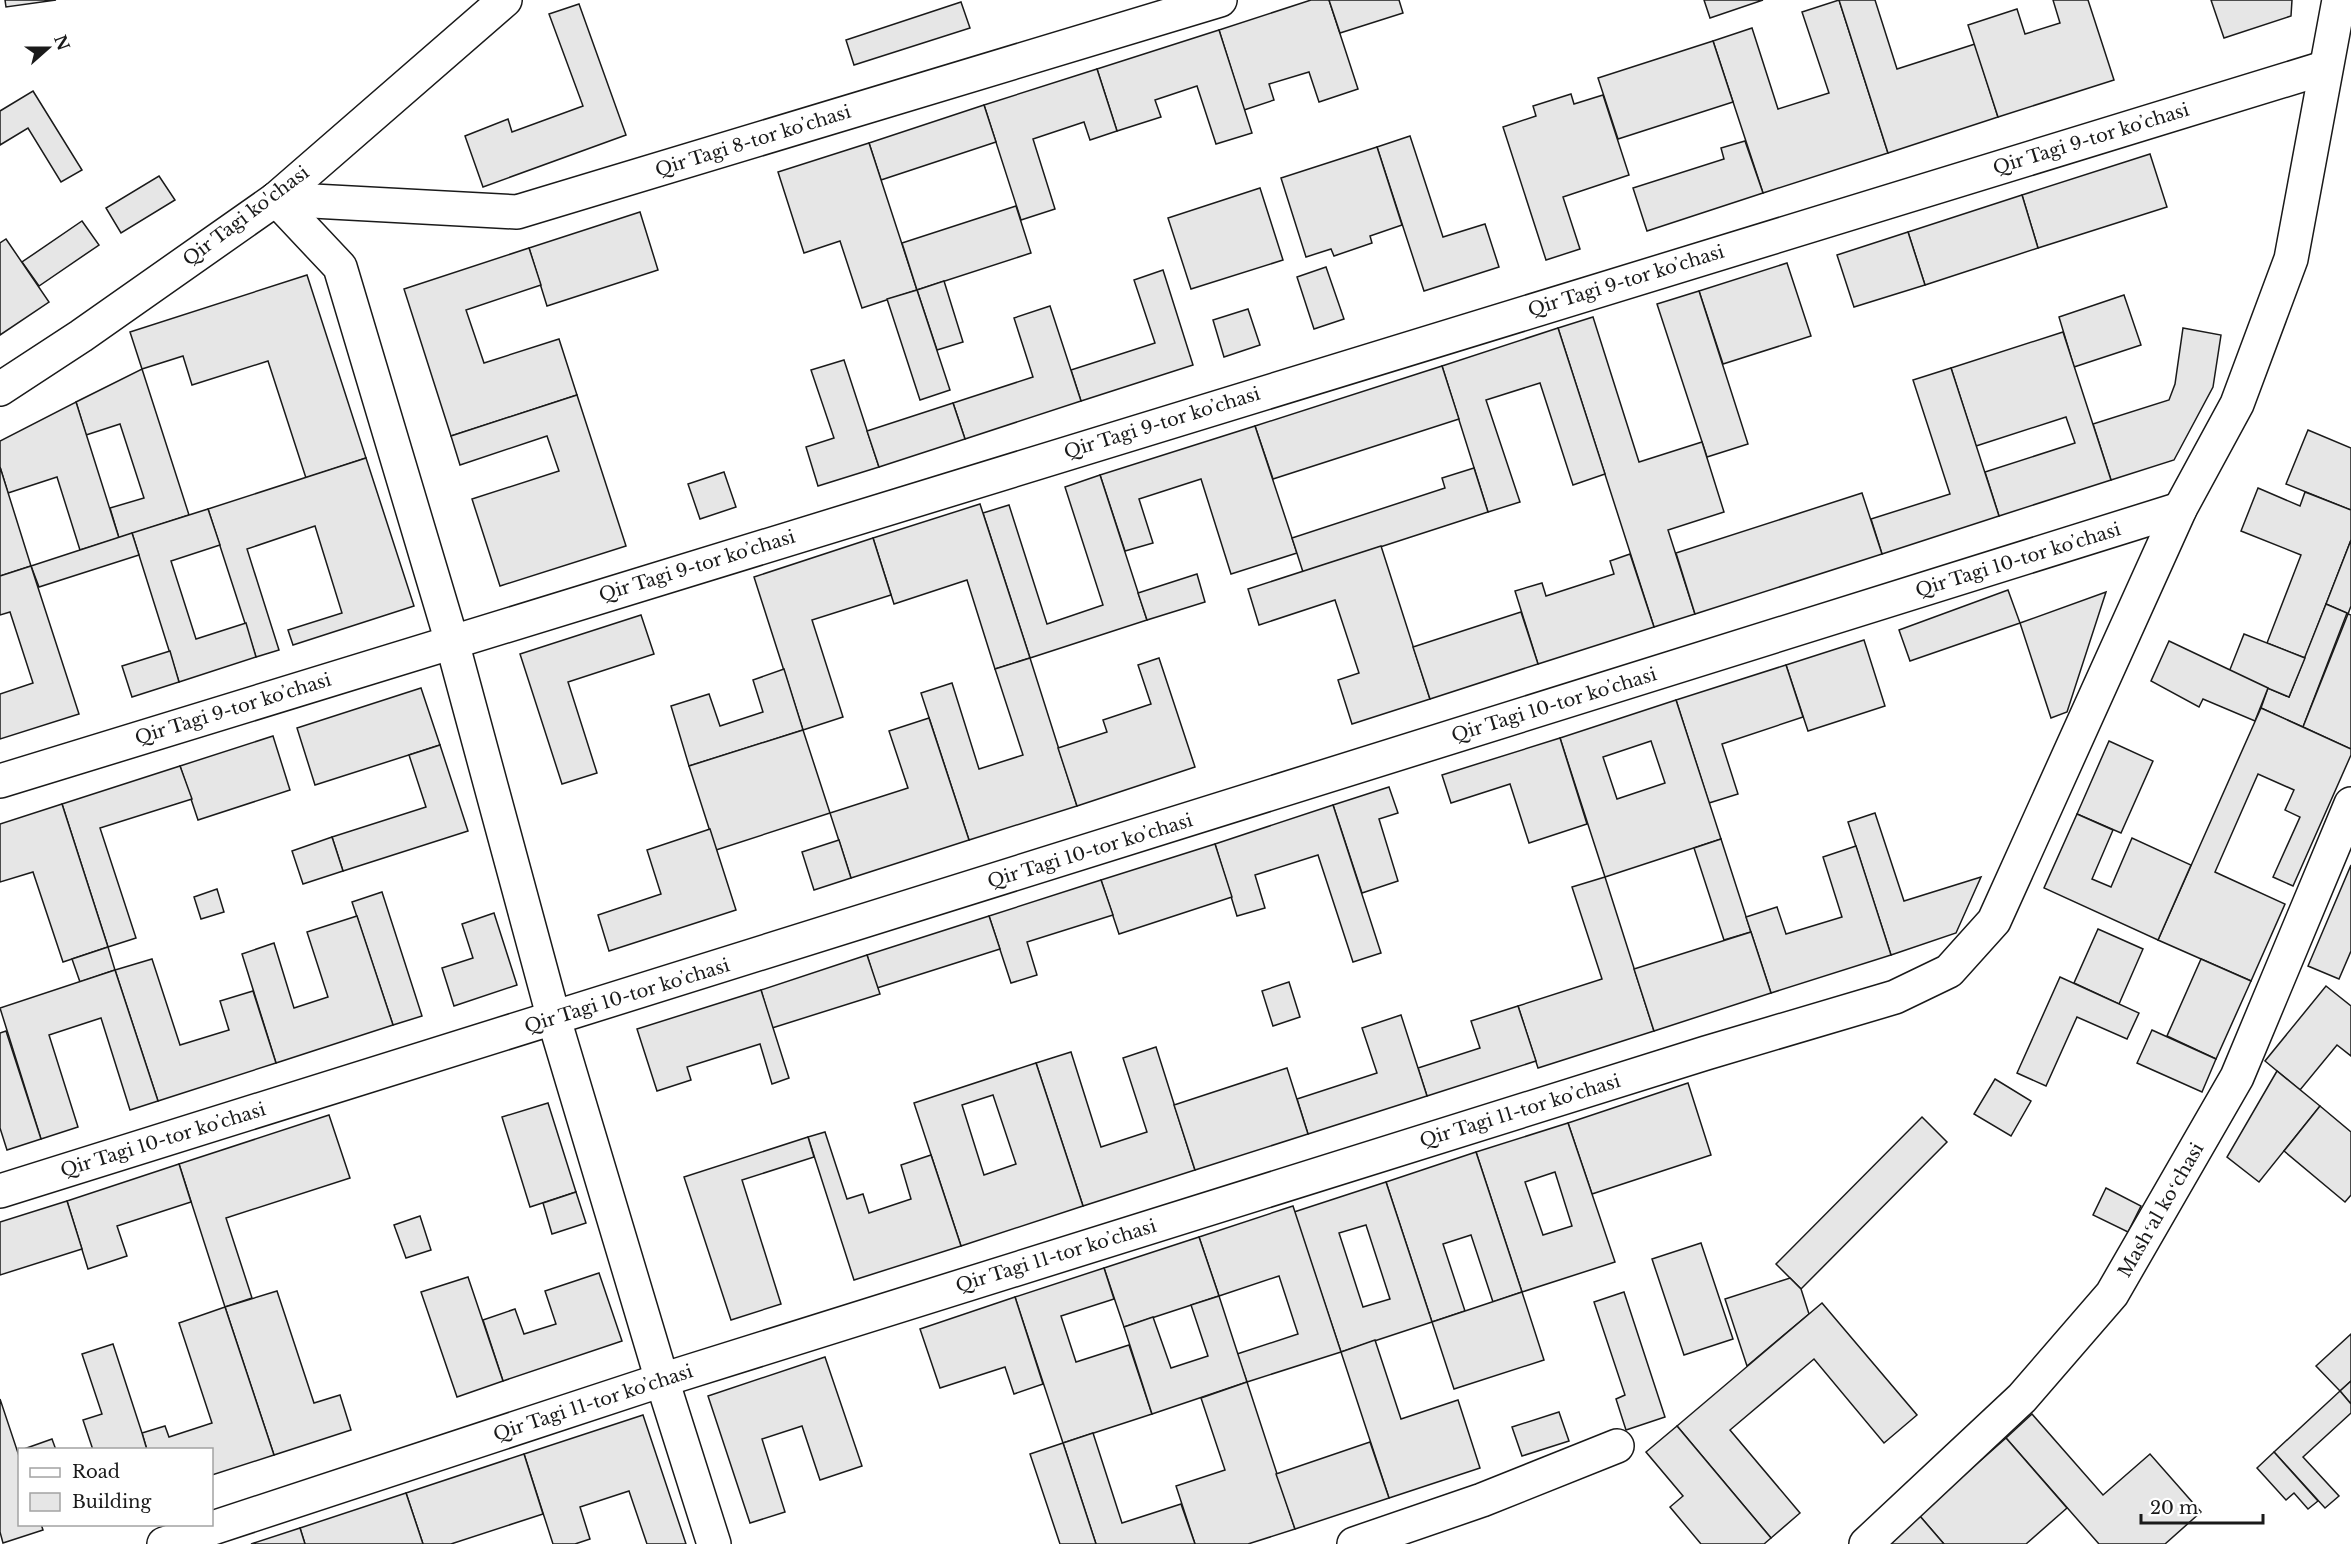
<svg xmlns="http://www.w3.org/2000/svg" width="2351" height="1544" font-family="'Libre Baskerville',serif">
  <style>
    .building { fill: #e6e6e6; stroke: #1a1a1a; stroke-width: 1.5; fill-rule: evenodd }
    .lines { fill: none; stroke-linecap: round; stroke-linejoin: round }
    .minor-casing { stroke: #1a1a1a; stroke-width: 36 }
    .minor { stroke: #fff; stroke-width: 33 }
    .labels { text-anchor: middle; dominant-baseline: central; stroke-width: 4.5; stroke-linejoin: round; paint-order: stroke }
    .street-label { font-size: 18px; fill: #1a1a1a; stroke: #fff }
  </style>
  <rect width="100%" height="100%" fill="#fff"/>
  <g class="building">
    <polygon points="5,0 56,0 6,7"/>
    <polygon points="1311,0 1329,0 1358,89 1319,102 1309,72 1269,84 1274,100 1244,110 1219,30"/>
    <polygon points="1329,0 1399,0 1403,13 1340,33"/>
    <polygon points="1704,0 1763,0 1710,18"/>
    <polygon points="1839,0 1888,153 1763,193 1713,41 1752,28 1778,109 1829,93 1802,12"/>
    <polygon points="1839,0 1875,0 1897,69 1975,44 1998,117 1888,153"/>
    <polygon points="2053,0 2088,0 2114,80 1998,117 1968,25 2017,9 2025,34 2060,23"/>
    <polygon points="2211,0 2292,0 2291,16 2224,38"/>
    <polygon points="961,2 970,28 854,65 846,40"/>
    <polygon points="579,4 626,135 483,187 465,136 508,119 512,132 583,106 549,14"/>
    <polygon points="1219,30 1252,133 1216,144 1197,86 1155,100 1161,117 1117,131 1097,69"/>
    <polygon points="1713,41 1733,102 1618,139 1598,78"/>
    <polygon points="1097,69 1117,131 1090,140 1084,122 1033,139 1055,209 1021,220 984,105"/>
    <polygon points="33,91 82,170 61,182 28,128 0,145 0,111"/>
    <polygon points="1571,94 1574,104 1603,95 1629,175 1563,197 1580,249 1546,260 1503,127 1536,116 1533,106"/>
    <polygon points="984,105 996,142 881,180 869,143"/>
    <polygon points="1410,136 1443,237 1485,224 1499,267 1424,291 1377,147"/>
    <polygon points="1745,141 1763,193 1647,231 1633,188 1724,159 1721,148"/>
    <polygon points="869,143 917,290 862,308 840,241 804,253 778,172"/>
    <polygon points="1377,147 1402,225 1370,236 1372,243 1334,256 1331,249 1306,257 1281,178"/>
    <polygon points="2150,154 2167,207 2038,248 2022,195"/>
    <polygon points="159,176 175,200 121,233 106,208"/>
    <polygon points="1260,188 1283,260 1191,289 1168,218"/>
    <polygon points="2022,195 2038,248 1925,285 1908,232"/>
    <polygon points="1016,206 1031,253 917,290 902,243"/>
    <polygon points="640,212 658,270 547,306 529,248"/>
    <polygon points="82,221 99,245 39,286 22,262"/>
    <polygon points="1908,232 1925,285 1854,307 1837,255"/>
    <polygon points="6,239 49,302 0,335 0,243"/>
    <polygon points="529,248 541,285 466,310 484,363 559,339 577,395 451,436 404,289"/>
    <polygon points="1787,263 1811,336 1723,364 1699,291"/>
    <polygon points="1326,267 1344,319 1314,329 1297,277"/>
    <polygon points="1163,270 1193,365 1081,401 1071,370 1155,343 1134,280"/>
    <polygon points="307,275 366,458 306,478 268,361 192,385 183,356 142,369 130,332"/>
    <polygon points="944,281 963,342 937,350 917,290"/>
    <polygon points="917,290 950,390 920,400 887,299"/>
    <polygon points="1699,291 1748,444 1707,457 1657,304"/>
    <polygon points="2124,295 2141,345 2074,367 2059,317"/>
    <polygon points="1050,306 1081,401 965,439 953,403 1033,377 1014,318"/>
    <polygon points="1248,309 1260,345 1224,357 1213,320"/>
    <polygon points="1593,317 1639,462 1702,442 1724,512 1668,530 1695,614 1654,627 1558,328"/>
    <polygon points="1558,328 1605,474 1573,485 1540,383 1486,400 1520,502 1488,512 1442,366"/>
    <polygon points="2183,328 2221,335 2213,387 2174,460 2111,480 2093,424 2169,400 2175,384"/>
    <polygon points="2063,332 2111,480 1999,516 1985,472 2075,443 2066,417 1976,446 1951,368"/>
    <polygon points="844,360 879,467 818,486 806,447 834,438 811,370"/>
    <polygon points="1442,366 1459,419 1273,479 1255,426"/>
    <polygon points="1951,368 1999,516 1882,554 1871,519 1950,494 1913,380"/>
    <polygon points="142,369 189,515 119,538 110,508 144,498 120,424 86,435 76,402"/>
    <polygon points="577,395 626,546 500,586 472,499 559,471 547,436 460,465 451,436"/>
    <polygon points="76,402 119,538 80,550 57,477 8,493 0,467 0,441"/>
    <polygon points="953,403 965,439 879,467 867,431"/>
    <polygon points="1255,426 1297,553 1231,574 1201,479 1139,499 1153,543 1125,551 1100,475"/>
    <polygon points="2308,430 2351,448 2351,510 2286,484"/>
    <polygon points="366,458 414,606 293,645 288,630 342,613 315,526 247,549 279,650 256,657 208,509"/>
    <polygon points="0,467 31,566 0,576"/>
    <polygon points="1474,468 1488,512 1303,572 1292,538 1445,488 1442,478"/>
    <polygon points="724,472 736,507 700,519 688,484"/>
    <polygon points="1100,475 1147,620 1030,658 983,513 1009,505 1047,624 1103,605 1065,487"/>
    <polygon points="2258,488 2300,506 2305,492 2351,510 2351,540 2305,658 2267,643 2301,555 2241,531"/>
    <polygon points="1862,493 1882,554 1695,614 1676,553"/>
    <polygon points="980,504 1030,658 995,669 967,580 894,604 873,538"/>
    <polygon points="208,509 220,545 171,561 196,639 246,623 256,657 179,682 132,533"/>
    <polygon points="132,533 139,555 39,587 31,566"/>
    <polygon points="873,538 891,595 812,620 843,717 803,730 754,577"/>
    <polygon points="2351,540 2351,606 2348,614 2326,604"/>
    <polygon points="1381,546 1430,699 1352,724 1338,680 1359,673 1335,600 1259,625 1248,589"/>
    <polygon points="1630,554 1654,627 1538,664 1515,591 1542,583 1546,596 1614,574 1610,561"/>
    <polygon points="31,566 79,714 0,739 0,694 33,683 10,612 0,615 0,576"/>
    <polygon points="1197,574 1205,602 1147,620 1138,593"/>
    <polygon points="2008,590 2020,623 1910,661 1899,630"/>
    <polygon points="2106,592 2067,712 2051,718 2020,623"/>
    <polygon points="2326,604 2347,613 2303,727 2261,708 2268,688 2289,697"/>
    <polygon points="1521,612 1538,664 1430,699 1413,647"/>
    <polygon points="2348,614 2351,615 2351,749 2303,727"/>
    <polygon points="641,615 654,654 568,682 597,773 562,784 520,654"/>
    <polygon points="2244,634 2305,658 2289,697 2229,672"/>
    <polygon points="1864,640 1885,706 1808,731 1786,665"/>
    <polygon points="2169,641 2268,688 2255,721 2203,699 2199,707 2151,681"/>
    <polygon points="170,651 179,682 132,697 122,666"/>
    <polygon points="1030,658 1077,806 969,840 921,693 952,683 979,769 1023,755 995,669"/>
    <polygon points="1159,658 1195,767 1077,806 1058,748 1107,732 1103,720 1151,704 1138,665"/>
    <polygon points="1786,665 1803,717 1722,744 1738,794 1709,803 1676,700"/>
    <polygon points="784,669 803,730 689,766 671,706 709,694 720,726 763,712 753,680"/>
    <polygon points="421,688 440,745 315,785 297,728"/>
    <path d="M1676,700L1721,839L1605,877L1560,738ZM1651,741L1665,783L1617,799L1603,757Z"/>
    <polygon points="2261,708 2351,749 2351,755 2293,886 2273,877 2300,817 2285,810 2294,790 2258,774 2215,872 2285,904 2251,981 2158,940"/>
    <polygon points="929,718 969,840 851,878 830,813 908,788 889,731"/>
    <polygon points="803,730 830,813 716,850 689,766"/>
    <polygon points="273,736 290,790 198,820 180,766"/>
    <polygon points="1560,738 1587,824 1529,843 1510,784 1451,803 1442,775"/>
    <polygon points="2109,741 2153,761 2121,833 2077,814"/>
    <polygon points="440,745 468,831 343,871 332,837 426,807 409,755"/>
    <polygon points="180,766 192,799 100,828 136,938 108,947 62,804"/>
    <polygon points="1389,787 1398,813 1379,819 1398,881 1362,893 1333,805"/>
    <polygon points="62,804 108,947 63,962 33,872 0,882 0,824"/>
    <polygon points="1333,805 1381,953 1353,962 1318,855 1255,875 1265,908 1237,916 1215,844"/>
    <polygon points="1875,813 1904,901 1981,877 1956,933 1891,955 1848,822"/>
    <polygon points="2077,814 2113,830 2092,879 2111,887 2132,838 2191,865 2158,940 2044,888"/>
    <polygon points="710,829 736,910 609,951 598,915 661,894 647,850"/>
    <polygon points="332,837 343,871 303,884 292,851"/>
    <polygon points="1721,839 1751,932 1724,940 1694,848"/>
    <polygon points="839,840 851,878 814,890 802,852"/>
    <polygon points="1215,844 1232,897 1119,934 1101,880"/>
    <polygon points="1856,846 1891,955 1771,993 1746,917 1777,907 1786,934 1842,917 1823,857"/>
    <polygon points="2351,865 2351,951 2339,979 2308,966"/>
    <polygon points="1605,877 1654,1031 1538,1068 1518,1006 1602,979 1572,887"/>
    <polygon points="1101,880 1113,915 1027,942 1037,975 1011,983 989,916"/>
    <polygon points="217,889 224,912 201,919 194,897"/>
    <polygon points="382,892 422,1016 393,1025 352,902"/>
    <polygon points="494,913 517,985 454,1006 442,968 473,958 462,924"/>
    <polygon points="357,916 393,1025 276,1063 242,954 274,943 294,1008 328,997 307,932"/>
    <polygon points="989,916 1000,949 877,988 867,955"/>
    <polygon points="2098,929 2143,949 2119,1004 2074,983"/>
    <polygon points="1751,932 1771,993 1654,1031 1634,969"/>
    <polygon points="108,947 115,970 80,982 72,959"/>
    <polygon points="867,955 880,994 772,1028 761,990"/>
    <polygon points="152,959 180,1045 229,1030 220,1001 253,991 276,1063 158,1101 115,970"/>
    <polygon points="2201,959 2251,981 2216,1059 2167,1036"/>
    <polygon points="115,970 158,1101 130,1110 101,1018 49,1035 78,1127 41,1139 0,1008"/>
    <polygon points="2060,977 2139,1013 2127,1039 2077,1017 2046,1086 2017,1073"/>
    <polygon points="1289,982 1300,1017 1273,1026 1262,991"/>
    <polygon points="2326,986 2351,1006 2351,1056 2337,1045 2300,1090 2265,1061"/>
    <polygon points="761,990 789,1078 772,1084 760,1044 687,1067 691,1080 657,1091 637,1029"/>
    <polygon points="1518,1006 1536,1061 1427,1096 1418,1068 1480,1048 1471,1021"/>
    <polygon points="1401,1015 1427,1096 1308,1134 1297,1099 1377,1073 1362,1028"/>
    <polygon points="2152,1030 2216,1059 2202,1092 2137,1063"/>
    <polygon points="6,1031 41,1139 7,1150 0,1128 0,1033"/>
    <polygon points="1156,1047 1195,1170 1083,1206 1036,1063 1071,1052 1101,1147 1147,1132 1123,1058"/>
    <path d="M1036,1063L1083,1206L961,1246L914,1103ZM993,1095L1016,1164L984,1175L962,1105Z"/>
    <polygon points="1287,1068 1308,1134 1195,1170 1174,1105"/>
    <polygon points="2277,1071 2320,1106 2259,1182 2227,1157"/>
    <polygon points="1995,1079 2031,1101 2011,1136 1974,1114"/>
    <polygon points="1688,1083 1711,1155 1592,1194 1568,1123"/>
    <polygon points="548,1103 576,1192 530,1207 502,1117"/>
    <polygon points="2320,1106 2351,1132 2351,1195 2345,1202 2284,1151"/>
    <polygon points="329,1115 350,1178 226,1218 252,1298 225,1307 179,1164"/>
    <polygon points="1922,1117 1947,1142 1801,1289 1776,1264"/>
    <path d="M1568,1123L1615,1262L1522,1292L1476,1152ZM1555,1172L1572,1226L1543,1235L1525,1182Z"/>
    <polygon points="825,1132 847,1199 863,1194 869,1213 911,1199 901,1165 931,1155 961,1246 854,1280 808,1137"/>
    <polygon points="808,1137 814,1157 742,1180 781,1304 731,1320 684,1177"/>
    <polygon points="1476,1152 1522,1292 1493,1302 1471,1235 1443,1244 1465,1311 1432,1322 1386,1182"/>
    <polygon points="179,1164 191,1202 117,1226 127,1256 88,1269 67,1201"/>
    <path d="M1386,1182L1432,1322L1341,1352L1294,1212ZM1366,1225L1390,1299L1363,1307L1339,1233Z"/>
    <polygon points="2106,1188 2141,1206 2128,1232 2093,1215"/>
    <polygon points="576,1192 586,1223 552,1234 543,1203"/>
    <polygon points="67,1201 82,1249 0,1275 0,1222"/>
    <polygon points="1293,1206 1341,1352 1247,1382 1237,1354 1298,1334 1279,1276 1219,1296 1199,1237"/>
    <polygon points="420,1216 431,1250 406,1258 394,1225"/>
    <polygon points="1199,1237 1219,1296 1124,1327 1104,1268"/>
    <polygon points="1701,1243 1733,1339 1684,1355 1652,1259"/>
    <polygon points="1104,1268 1114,1299 1061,1316 1076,1362 1129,1345 1152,1414 1063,1443 1015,1297"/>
    <polygon points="599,1273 622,1341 503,1381 483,1320 515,1309 524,1334 556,1324 545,1291"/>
    <polygon points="468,1277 503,1381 457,1397 421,1292"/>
    <polygon points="1790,1278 1801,1289 1809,1314 1747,1366 1725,1299"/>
    <polygon points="277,1291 314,1403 340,1395 351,1430 274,1455 225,1307"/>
    <polygon points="1522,1292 1544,1360 1454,1389 1432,1322"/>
    <polygon points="1624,1292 1665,1417 1626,1430 1616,1399 1625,1395 1594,1302"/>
    <polygon points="1219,1296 1247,1382 1152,1414 1124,1327 1153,1317 1171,1368 1208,1356 1191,1305"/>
    <polygon points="1015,1297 1043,1384 1014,1394 1005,1367 940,1388 920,1329"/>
    <polygon points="1822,1303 1917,1415 1884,1443 1814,1359 1730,1430 1800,1513 1771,1538 1677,1426"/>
    <polygon points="225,1307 274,1455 212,1475 212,1450 147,1450 142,1433 165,1426 169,1437 212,1423 179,1323"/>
    <polygon points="2351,1334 2351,1381 2340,1391 2316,1366"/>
    <polygon points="1375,1340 1401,1419 1458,1400 1480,1468 1389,1498 1341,1352"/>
    <polygon points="113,1344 142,1433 147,1450 93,1450 83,1420 102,1414 82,1354"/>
    <polygon points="825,1357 862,1466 820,1480 802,1426 762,1439 785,1512 750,1523 708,1396"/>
    <polygon points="2351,1381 2351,1404 2340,1391"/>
    <polygon points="1247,1382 1295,1529 1248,1544 1195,1544 1176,1486 1225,1470 1201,1398"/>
    <polygon points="2340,1391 2351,1404 2351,1413 2303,1457 2339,1496 2325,1508 2274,1452"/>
    <polygon points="0,1399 20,1459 20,1524 41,1524 43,1530 3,1543 0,1532"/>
    <polygon points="1559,1412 1569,1441 1522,1456 1512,1427"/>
    <polygon points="2032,1414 2103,1495 2150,1454 2201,1512 2165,1544 2099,1544 2006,1438"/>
    <polygon points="643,1415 686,1544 647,1544 629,1491 580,1507 590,1539 575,1544 553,1544 524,1454"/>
    <polygon points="1677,1426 1771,1538 1764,1544 1701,1544 1670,1507 1683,1496 1646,1452"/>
    <polygon points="1093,1433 1122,1523 1181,1504 1195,1544 1096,1544 1063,1443"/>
    <polygon points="2006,1438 2067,1508 2026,1544 1944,1544 1919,1515"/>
    <polygon points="52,1439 56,1450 21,1450"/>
    <polygon points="1370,1442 1389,1498 1295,1529 1276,1474"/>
    <polygon points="1063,1443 1096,1544 1060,1544 1030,1454"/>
    <polygon points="2274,1452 2318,1501 2308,1509 2294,1493 2286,1500 2257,1468"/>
    <polygon points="524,1454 543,1514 451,1544 423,1544 406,1493"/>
    <polygon points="406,1493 423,1544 305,1544 300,1528"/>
    <polygon points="1919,1515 1944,1544 1886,1544"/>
    <polygon points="300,1528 305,1544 251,1544"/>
  </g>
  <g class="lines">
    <g class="minor-casing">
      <g id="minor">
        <polyline points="276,199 340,267 452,642 554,1019 662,1380 714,1544"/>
        <polyline points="276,199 517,212 1220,0"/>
        <polyline points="0,389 81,336 276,199 505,0"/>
        <polyline points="0,781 2324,68"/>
        <polyline points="0,1191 2180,509"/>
        <polyline points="164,1544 662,1380 1706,1053 1895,997 1949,971 1994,921 2180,509 2237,404 2291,259 2339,0"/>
        <polyline points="1354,1544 1482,1500 1617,1446"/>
        <polyline points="1866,1544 2022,1398 2112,1294 2237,1077 2351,804"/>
      </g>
    </g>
    <use href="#minor" class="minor"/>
  </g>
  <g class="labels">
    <g class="street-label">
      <text transform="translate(2091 139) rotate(-17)">Qir Tagi 9-tor koʼchasi</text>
      <text transform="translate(753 141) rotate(-17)">Qir Tagi 8-tor koʼchasi</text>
      <text transform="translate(246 216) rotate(-37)">Qir Tagi ko'chasi</text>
      <text transform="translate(1626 281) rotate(-17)">Qir Tagi 9-tor koʼchasi</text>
      <text transform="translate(1162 423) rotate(-17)">Qir Tagi 9-tor koʼchasi</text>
      <text transform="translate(2018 560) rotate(-17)">Qir Tagi 10-tor koʼchasi</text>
      <text transform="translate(697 566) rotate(-17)">Qir Tagi 9-tor koʼchasi</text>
      <text transform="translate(1554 705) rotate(-17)">Qir Tagi 10-tor koʼchasi</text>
      <text transform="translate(233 709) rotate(-17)">Qir Tagi 9-tor koʼchasi</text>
      <text transform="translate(1090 851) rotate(-17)">Qir Tagi 10-tor koʼchasi</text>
      <text transform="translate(627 996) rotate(-17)">Qir Tagi 10-tor koʼchasi</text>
      <text transform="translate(1520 1111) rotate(-17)">Qir Tagi 11-tor koʼchasi</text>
      <text transform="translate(163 1140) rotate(-17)">Qir Tagi 10-tor koʼchasi</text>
      <text transform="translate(2161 1210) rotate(-60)">Mashʻal koʻchasi</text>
      <text transform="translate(1056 1256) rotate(-17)">Qir Tagi 11-tor koʼchasi</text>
      <text transform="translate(593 1403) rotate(-18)">Qir Tagi 11-tor koʼchasi</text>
    </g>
  </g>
  <rect x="18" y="1448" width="195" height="78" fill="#ffffff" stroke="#a3a3a3" stroke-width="1.5"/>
  <rect x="30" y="1468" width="30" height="9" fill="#ffffff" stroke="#a3a3a3" stroke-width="1.5"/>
  <text x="72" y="1478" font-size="18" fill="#1a1a1a">Road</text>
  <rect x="30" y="1493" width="30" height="18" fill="#e6e6e6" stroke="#a3a3a3" stroke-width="1.5"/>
  <text x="72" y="1508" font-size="18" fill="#1a1a1a">Building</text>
  <g transform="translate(48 48) rotate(69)" stroke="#ffffff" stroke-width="4.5" paint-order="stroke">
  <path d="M0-4.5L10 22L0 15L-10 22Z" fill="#1a1a1a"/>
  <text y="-9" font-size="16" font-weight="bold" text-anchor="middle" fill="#1a1a1a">N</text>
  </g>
  <path d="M2141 1514v9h122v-9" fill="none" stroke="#1a1a1a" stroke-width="3"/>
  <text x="2150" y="1514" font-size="18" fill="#1a1a1a" stroke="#ffffff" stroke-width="4.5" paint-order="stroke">20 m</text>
</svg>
